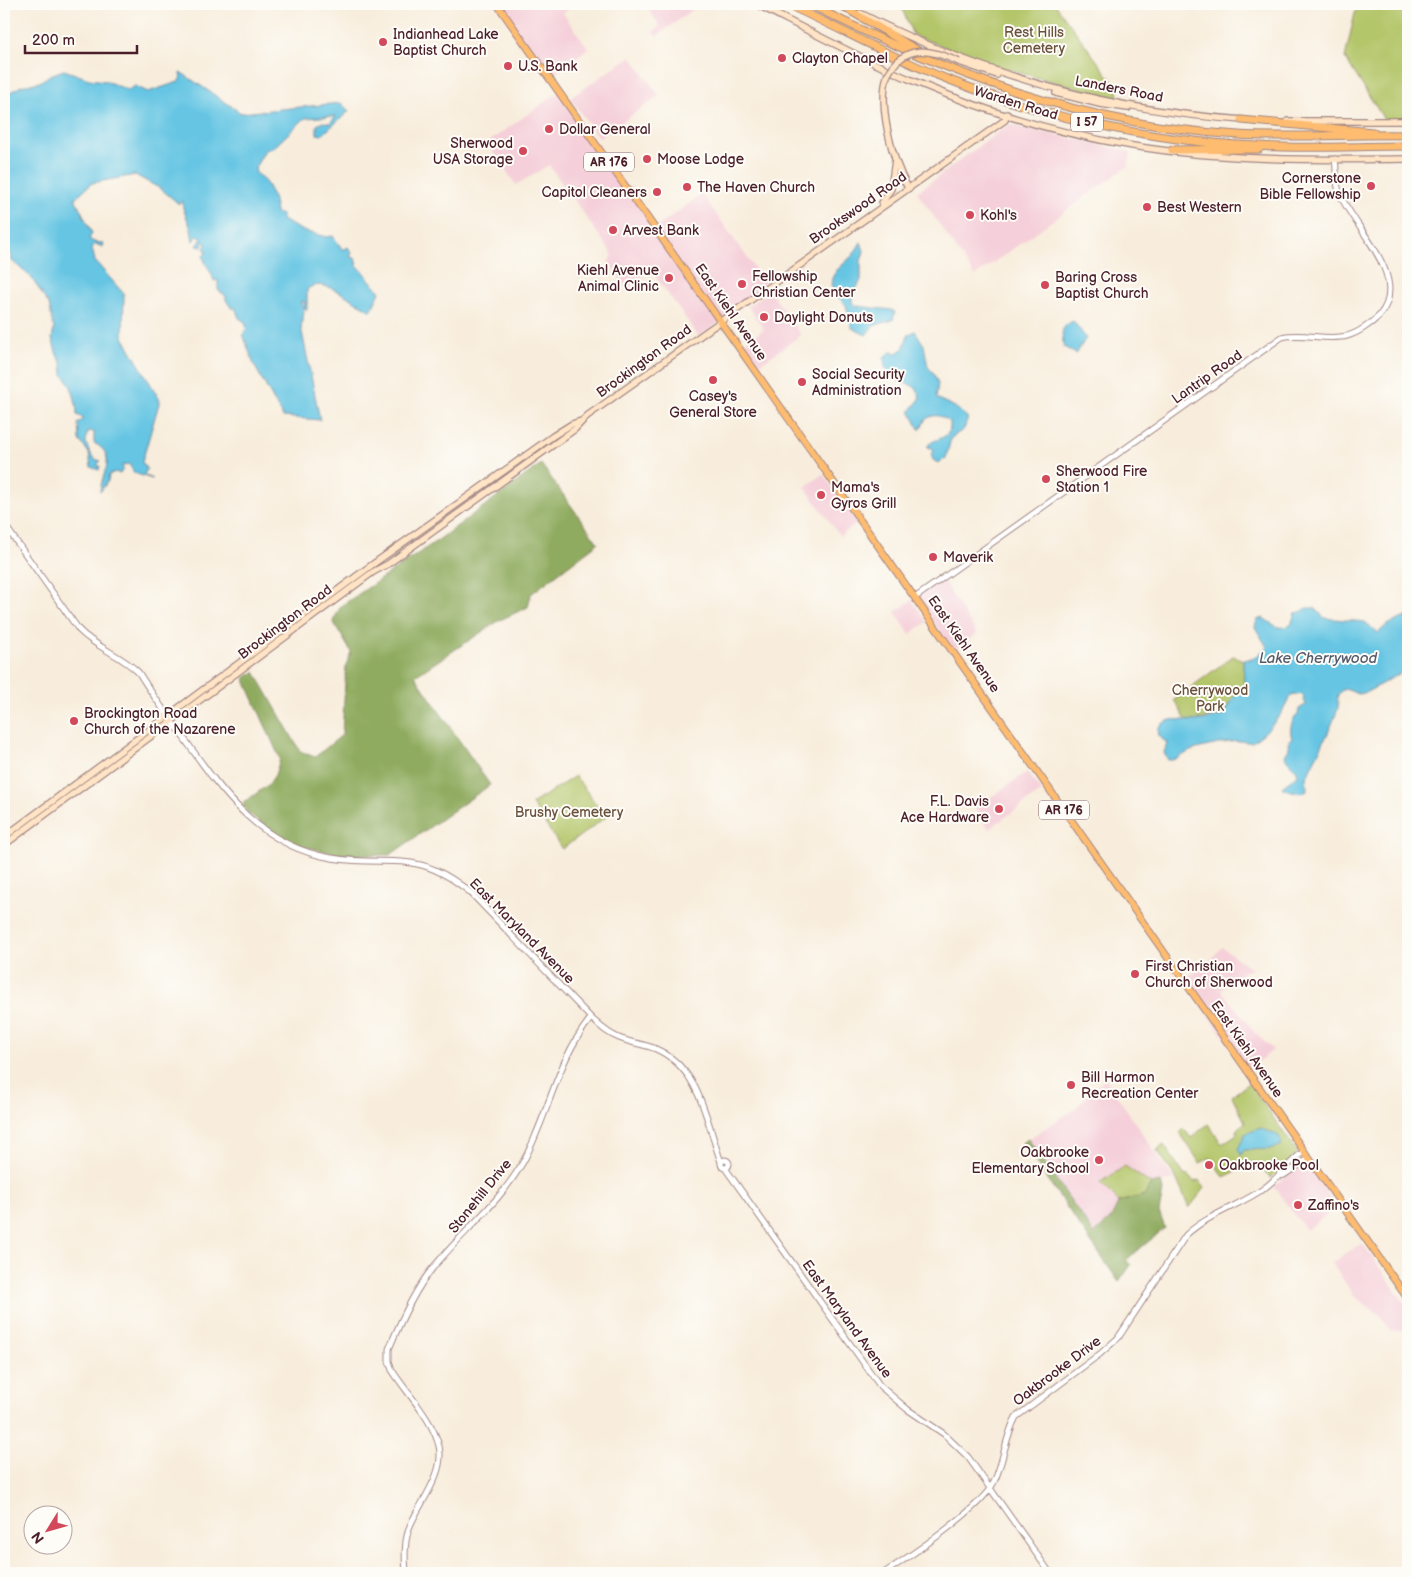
<svg xmlns="http://www.w3.org/2000/svg" width="1412" height="1577" font-family="'Balsamiq Sans',sans-serif">
  <style>
    .built { fill: #f5cfd9 }
    .green { fill: #b4c66a; stroke: #7f724a }
    .forest { fill: #8fab5e; stroke: #6c6544 }
    .water { fill: #65c5e3; stroke: #587287 }
    .lines { fill: none; stroke-linecap: round; stroke-linejoin: round }
    .tertiary-casing { stroke: #a18684; stroke-width: 7 }
    .secondary-casing { stroke: #a18684; stroke-width: 8 }
    .primary-casing { stroke: #a18684; stroke-width: 8 }
    .motorway-casing { stroke: #a18684; stroke-width: 9 }
    .tertiary { stroke: #fff; stroke-width: 5 }
    .secondary { stroke: #ffe4c6; stroke-width: 5.5 }
    .primary { stroke: #febc70; stroke-width: 6 }
    .motorway { stroke: #febc70; stroke-width: 7 }
    .secondary-bridge-casing { stroke: #a18684; stroke-width: 8; stroke-linecap: butt }
    .secondary-bridge { stroke: #ffe4c6; stroke-width: 5.5 }
    .poi-dot { fill: #d1495b; stroke: #fdfcf7; stroke-width: 2 }
    .labels { text-anchor: middle; dominant-baseline: central; stroke-width: 4; stroke-linejoin: round; paint-order: stroke }
    .shield { fill: #fdfcf7; stroke: #806168; stroke-width: 1 }
    .shield-label { font-size: 12px; font-weight: bold; fill: #4a1f2b }
    .park-label { font-size: 14px; fill: #6a513e; stroke: #fdfcf7 }
    .poi-label { font-size: 14px; fill: #4a1f2b; stroke: #fdfcf7; text-anchor: start }
    .street-label { font-size: 14px; fill: #4a1f2b; stroke: #fdfcf7 }
    .water-label { font-size: 15px; font-style: italic; fill: #53596b; stroke: #fdfcf7 }
  </style>
  <rect width="100%" height="100%" fill="#fdfcf7"/>
  <filter id="ink" filterUnits="userSpaceOnUse"><feTurbulence type="fractalNoise" baseFrequency=".02" numOctaves="2"/><feDisplacementMap in="SourceGraphic" scale="10" xChannelSelector="R" yChannelSelector="G"/><feConvolveMatrix kernelMatrix="1 2 1 2 8 2 1 2 1" color-interpolation-filters="sRGB"/></filter>
  <filter id="wash" filterUnits="userSpaceOnUse"><feTurbulence type="fractalNoise" baseFrequency=".0096" numOctaves="4" result="noise"/><feDisplacementMap in="SourceGraphic" scale="20" xChannelSelector="R" yChannelSelector="G"/><feGaussianBlur stdDeviation="1.12" result="paint"/><feColorMatrix in="noise" values="0 0 0 0 0 0 0 0 0 0 0 0 0 0 0 0 0 1.4 0 .05"/><feComposite in="paint" operator="in"/></filter>
  <g filter="url(#wash)">
    <rect width="100%" height="100%" fill="#f8eddc"/>
    <g class="built">
      <polygon points="497,4 577,4 563,13 588,48 550,79"/>
      <polygon points="645,4 700,4 657,36 653,32 660,26"/>
      <polygon points="631,56 659,96 599,138 570,98"/>
      <polygon points="559,92 656,228 702,194 768,287 699,337 651,270 627,288 608,262 613,255 549,165 516,185 487,143"/>
      <polygon points="1009,124 1131,152 1128,166 975,276 917,192"/>
      <polygon points="770,291 801,335 757,366 742,345 764,329 748,306"/>
      <polygon points="823,474 858,523 840,536 805,487"/>
      <polygon points="942,579 977,634 953,650 916,597"/>
      <polygon points="912,600 927,622 910,634 895,612"/>
      <polygon points="1027,772 1042,791 989,829 975,808"/>
      <polygon points="1222,947 1252,969 1243,972 1221,990 1256,1034 1273,1050 1247,1071 1184,980 1208,962"/>
      <polygon points="1105,1078 1174,1180 1151,1184 1119,1202 1110,1220 1094,1234 1028,1139 1074,1110"/>
      <polygon points="1304,1165 1311,1168 1337,1207 1306,1230 1273,1186 1299,1167"/>
      <polygon points="1362,1243 1408,1308 1408,1327 1400,1331 1390,1330 1380,1315 1354,1296 1332,1263"/>
    </g>
    <g class="green">
      <polygon points="900,4 1055,4 1118,89 1117,99 995,66 913,35"/>
      <polygon points="1357,4 1408,4 1408,117 1385,121 1345,58"/>
      <polygon points="1233,656 1243,660 1244,684 1227,707 1226,713 1194,721 1186,720 1174,700"/>
      <polygon points="575,776 606,817 562,849 532,804"/>
      <polygon points="1249,1083 1298,1153 1271,1178 1255,1162 1224,1177 1210,1158 1200,1163 1180,1133 1184,1129 1191,1138 1208,1124 1222,1144 1237,1134 1236,1131 1245,1122 1232,1096"/>
      <polygon points="1164,1145 1185,1176 1188,1174 1194,1182 1199,1180 1205,1188 1189,1208 1176,1178 1157,1150"/>
      <polygon points="1125,1166 1151,1184 1145,1195 1119,1202 1100,1183"/>
    </g>
    <g class="forest">
      <polygon points="541,464 598,543 531,594 528,607 500,620 415,676 490,785 390,855 343,855 305,847 285,839 269,829 248,813 242,804 269,784 275,775 280,759 244,678 255,672 300,751 315,757 342,735 346,665 351,652 333,621 341,606 441,538"/>
      <polygon points="1028,1139 1094,1234 1110,1220 1119,1202 1145,1195 1151,1184 1161,1182 1163,1191 1159,1212 1165,1228 1126,1260 1131,1265 1119,1282 1022,1143"/>
    </g>
    <g class="water">
      <path d="M64,70L89,79L106,81L128,90L135,86L148,92L178,82L181,79L180,73H182L241,113L341,103L349,111L322,135L317,134V125L323,122L330,123L336,116L305,118L273,148L265,150L255,168L256,173C268,181 275,198 276,213L282,215V220L303,231L326,237L333,236L343,250L348,247L352,253L350,257L355,258L357,265L380,292L371,311C356,303 320,274 307,290V310L304,308L305,302L302,301L304,313L301,327L320,420L283,417L254,365L243,334L247,329L245,322L239,318L235,307L232,309L226,300V296L218,290V280L214,281C212,271 205,266 203,256L207,252L204,249L206,245L203,240L202,247L197,246L202,238L197,236L193,241L191,229L183,208V201L179,204L161,189L135,175L92,183L75,198L92,233L89,239L94,242L104,243L103,247L95,244L92,248L95,261L124,294L123,337L160,400L142,462L147,469L144,475L152,479L134,473L129,464L122,465L123,469L120,474L115,472L109,475L108,481L100,492C101,473 119,456 94,443V432L89,431C82,441 89,450 94,459L101,461L97,465L100,466L99,470L91,467L89,453L79,440L78,423L84,419L77,415C77,403 72,383 63,375L62,363L57,355L52,339L54,329L49,305L31,277L12,261L11,255L4,244V96L21,86L40,82L50,75Z"/>
      <polygon points="861,242 864,251 861,261 861,280 852,297 852,302 856,306 892,310 895,312 893,320 873,326 866,335 852,328 846,305 835,294 831,284 836,271 853,255"/>
      <path d="M1073,321L1086,338L1076,354L1064,347C1062,333 1059,328 1073,321Z"/>
      <path d="M915,331L924,345L928,367L933,372L938,383L936,398L955,407L968,418L964,429L951,438L946,458L938,463L933,460L931,454L934,452L932,447L928,448V445C937,437 952,439 950,422C941,415 934,413 925,420L921,429H919L910,411L920,399C917,381 906,386 894,379L885,367L884,358L891,352L897,353L903,349L908,335Z"/>
      <path d="M1307,608H1315L1324,618L1365,622L1378,633L1387,625L1408,616V669L1367,692L1359,694L1345,689C1332,694 1341,702 1337,711C1329,734 1316,756 1306,778L1307,790L1301,793L1284,789L1282,787L1298,775C1297,766 1287,764 1285,755L1289,749L1288,743L1292,738C1289,731 1291,719 1298,715L1299,709L1307,704L1303,701L1304,697L1301,694L1290,696C1284,713 1268,732 1252,742C1248,743 1245,741 1240,741C1225,742 1208,746 1193,750C1184,753 1178,761 1168,760L1164,753L1167,743L1159,736L1158,728C1170,716 1177,720 1192,721C1202,721 1216,718 1225,714L1233,698L1244,684L1243,660L1255,658L1267,647L1255,627L1257,620L1263,618C1273,624 1279,631 1291,625L1295,613L1301,612Z"/>
      <polygon points="1261,1128 1279,1136 1282,1145 1273,1149 1244,1150 1241,1155 1238,1149 1245,1134"/>
    </g>
  </g>
  <g filter="url(#ink)">
    <g class="lines">
      <g class="tertiary-casing">
        <g id="tertiary">
          <path d="M4,524L79,630C96,648 122,655 139,673C153,696 170,719 186,741C224,795 262,847 332,858C393,868 415,847 471,893L591,1018C600,1026 608,1034 619,1038C631,1043 644,1044 656,1049C701,1069 706,1121 721,1162"/>
          <path d="M916,597L1282,337C1303,332 1326,341 1347,336C1358,333 1371,324 1379,316C1412,278 1354,229 1340,194C1335,183 1337,171 1335,159"/>
          <circle cx="725" cy="1164" r="4"/>
          <polyline points="725,1168 880,1386 907,1409 944,1434 968,1457 1050,1573"/>
          <polyline points="1280,1176 1284,1175 1308,1159"/>
          <path d="M406,1573C405,1559 404,1546 408,1531C417,1505 446,1475 439,1446C432,1418 407,1394 392,1370L389,1361V1349C400,1322 414,1291 432,1269C461,1233 500,1203 523,1162C549,1115 556,1061 591,1018"/>
          <path d="M884,1573C911,1555 980,1510 994,1482C1004,1461 1005,1437 1016,1417L1100,1354L1118,1338L1186,1235C1207,1215 1239,1206 1263,1189C1279,1178 1288,1163 1303,1152"/>
        </g>
      </g>
      <g class="secondary-casing">
        <g id="secondary">
          <path d="M756,4C809,31 861,59 916,82C984,111 1060,134 1133,146C1224,161 1316,160 1408,159"/>
          <path d="M860,13C979,74 1110,111 1244,120"/>
          <polyline points="959,62 997,75"/>
          <path d="M887,76C878,107 892,160 908,188"/>
          <polyline points="1056,93 1100,104 1128,108"/>
          <polyline points="1288,121 1408,121"/>
          <polyline points="882,203 891,189 895,160"/>
          <polyline points="4,837 369,567 553,436 572,424 581,421"/>
          <polyline points="4,845 373,572 388,564 575,429 587,416 1005,120 1007,114"/>
        </g>
      </g>
      <g class="primary-casing">
        <polyline id="primary" points="497,4 1408,1299"/>
      </g>
      <g class="motorway-casing">
        <g id="motorway">
          <path d="M786,4C840,28 892,58 947,79C1053,121 1170,145 1283,147C1325,148 1367,146 1408,146"/>
          <path d="M809,4C946,74 1083,125 1238,135C1295,138 1351,134 1408,135"/>
          <polyline points="839,4 922,53"/>
          <polyline points="1241,120 1373,132"/>
          <polyline points="1172,150 1259,149"/>
        </g>
      </g>
      <use href="#tertiary" class="tertiary"/>
      <use href="#secondary" class="secondary"/>
      <use href="#primary" class="primary"/>
      <use href="#motorway" class="motorway"/>
      <g class="secondary-bridge-casing">
        <path id="secondary-bridge" d="M887,76C905,42 930,49 959,62"/>
      </g>
      <use href="#secondary-bridge" class="secondary-bridge"/>
    </g>
  </g>
  <g class="poi-dot">
    <circle cx="383" cy="42" r="5"/>
    <circle cx="782" cy="58" r="5"/>
    <circle cx="508" cy="66" r="5"/>
    <circle cx="549" cy="129" r="5"/>
    <circle cx="523" cy="151" r="5"/>
    <circle cx="647" cy="159" r="5"/>
    <circle cx="1371" cy="186" r="5"/>
    <circle cx="687" cy="187" r="5"/>
    <circle cx="657" cy="192" r="5"/>
    <circle cx="1147" cy="207" r="5"/>
    <circle cx="970" cy="215" r="5"/>
    <circle cx="613" cy="230" r="5"/>
    <circle cx="669" cy="278" r="5"/>
    <circle cx="742" cy="284" r="5"/>
    <circle cx="1045" cy="285" r="5"/>
    <circle cx="764" cy="317" r="5"/>
    <circle cx="713" cy="380" r="5"/>
    <circle cx="802" cy="382" r="5"/>
    <circle cx="1046" cy="479" r="5"/>
    <circle cx="821" cy="495" r="5"/>
    <circle cx="933" cy="557" r="5"/>
    <circle cx="74" cy="721" r="5"/>
    <circle cx="999" cy="809" r="5"/>
    <circle cx="1135" cy="974" r="5"/>
    <circle cx="1071" cy="1085" r="5"/>
    <circle cx="1099" cy="1160" r="5"/>
    <circle cx="1209" cy="1165" r="5"/>
    <circle cx="1298" cy="1205" r="5"/>
  </g>
  <g class="labels">
    <g class="shield">
      <rect x="1071" y="112.5" width="32" height="19" rx="4"/>
      <rect x="584" y="152.5" width="50" height="19" rx="4"/>
      <rect x="1039" y="800.5" width="50" height="19" rx="4"/>
    </g>
    <g class="shield-label">
      <text x="1087" y="122">I 57</text>
      <text x="609" y="162">AR 176</text>
      <text x="1064" y="810">AR 176</text>
    </g>
    <g class="park-label">
      <text x="1034" y="32">Rest Hills<tspan x="1034" dy="16">Cemetery</tspan></text>
      <text x="1210" y="690">Cherrywood<tspan x="1210" dy="16">Park</tspan></text>
      <text x="569" y="812">Brushy Cemetery</text>
    </g>
    <g class="poi-label">
      <text x="393" y="34">Indianhead Lake<tspan x="393" dy="16">Baptist Church</tspan></text>
      <text x="792" y="58">Clayton Chapel</text>
      <text x="518" y="66">U.S. Bank</text>
      <text x="559" y="129">Dollar General</text>
      <text x="513" y="143" text-anchor="end">Sherwood<tspan x="513" dy="16">USA Storage</tspan></text>
      <text x="657" y="159">Moose Lodge</text>
      <text x="1361" y="178" text-anchor="end">Cornerstone<tspan x="1361" dy="16">Bible Fellowship</tspan></text>
      <text x="697" y="187">The Haven Church</text>
      <text x="647" y="192" text-anchor="end">Capitol Cleaners</text>
      <text x="1157" y="207">Best Western</text>
      <text x="980" y="215">Kohl's</text>
      <text x="623" y="230">Arvest Bank</text>
      <text x="659" y="270" text-anchor="end">Kiehl Avenue<tspan x="659" dy="16">Animal Clinic</tspan></text>
      <text x="752" y="276">Fellowship<tspan x="752" dy="16">Christian Center</tspan></text>
      <text x="1055" y="277">Baring Cross<tspan x="1055" dy="16">Baptist Church</tspan></text>
      <text x="774" y="317">Daylight Donuts</text>
      <text x="812" y="374">Social Security<tspan x="812" dy="16">Administration</tspan></text>
      <text x="713" y="396" text-anchor="middle">Casey's<tspan x="713" dy="16">General Store</tspan></text>
      <text x="1056" y="471">Sherwood Fire<tspan x="1056" dy="16">Station 1</tspan></text>
      <text x="831" y="487">Mama's<tspan x="831" dy="16">Gyros Grill</tspan></text>
      <text x="943" y="557">Maverik</text>
      <text x="84" y="713">Brockington Road<tspan x="84" dy="16">Church of the Nazarene</tspan></text>
      <text x="989" y="801" text-anchor="end">F.L. Davis<tspan x="989" dy="16">Ace Hardware</tspan></text>
      <text x="1145" y="966">First Christian<tspan x="1145" dy="16">Church of Sherwood</tspan></text>
      <text x="1081" y="1077">Bill Harmon<tspan x="1081" dy="16">Recreation Center</tspan></text>
      <text x="1089" y="1152" text-anchor="end">Oakbrooke<tspan x="1089" dy="16">Elementary School</tspan></text>
      <text x="1219" y="1165">Oakbrooke Pool</text>
      <text x="1308" y="1205">Zaffino's</text>
    </g>
    <g class="street-label">
      <text transform="translate(1119 89) rotate(11)">Landers Road</text>
      <text transform="translate(1016 103) rotate(17)">Warden Road</text>
      <text transform="translate(858 208) rotate(-35)">Brookswood Road</text>
      <text transform="translate(731 312) rotate(55)">East Kiehl Avenue</text>
      <text transform="translate(644 361) rotate(-36)">Brockington Road</text>
      <text transform="translate(1207 377) rotate(-35)">Lantrip Road</text>
      <text transform="translate(285 622) rotate(-37)">Brockington Road</text>
      <text transform="translate(964 644) rotate(55)">East Kiehl Avenue</text>
      <text transform="translate(522 931) rotate(45)">East Maryland Avenue</text>
      <text transform="translate(1247 1049) rotate(55)">East Kiehl Avenue</text>
      <text transform="translate(480 1196) rotate(-51)">Stonehill Drive</text>
      <text transform="translate(847 1319) rotate(54)">East Maryland Avenue</text>
      <text transform="translate(1057 1371) rotate(-37)">Oakbrooke Drive</text>
    </g>
    <g class="water-label">
      <text x="1318" y="658">Lake Cherrywood</text>
    </g>
  </g>
  <rect width="1412" height="1577" fill="none" stroke="#fdfcf7" stroke-width="20"/>
  <g transform="translate(48 1530) rotate(233)"><circle r="24" fill="#fdfcf7" stroke="#b5a4a5"/>
  <path d="M0-4L9 19L0 12L-9 19Z" fill="#d1495b"/>
  <text y="-8" font-size="14" font-weight="bold" text-anchor="middle" fill="#4a1f2b">N</text>
  </g>
  <path d="M25 45v8h112v-8" fill="none" stroke="#4a1f2b" stroke-width="2.5"/>
  <text x="32" y="45" font-size="15" fill="#4a1f2b" stroke="#fdfcf7" stroke-width="4" paint-order="stroke">200 m</text>
</svg>
